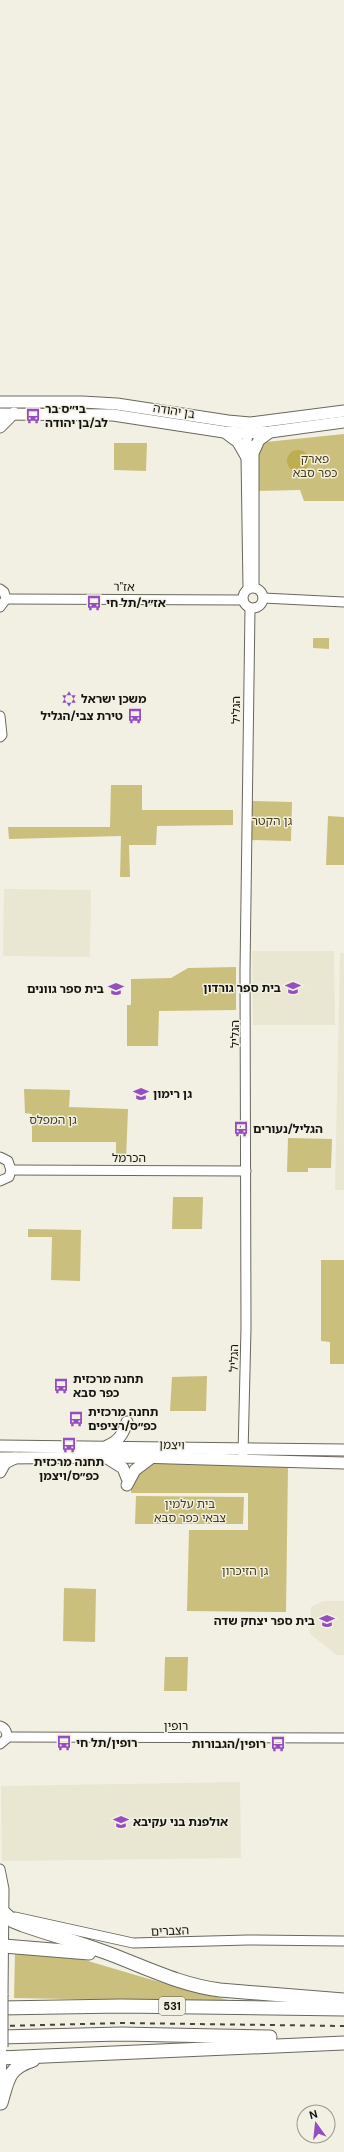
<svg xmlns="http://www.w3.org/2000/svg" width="344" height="2152" font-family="'DM Sans','Noto Sans Hebrew',sans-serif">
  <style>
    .built { fill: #e9e6d1 }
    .green { fill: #cbbf7d }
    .water { fill: #beae50 }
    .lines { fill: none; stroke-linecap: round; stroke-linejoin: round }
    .minor-casing { stroke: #6a685d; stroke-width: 11 }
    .major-casing { stroke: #6a685d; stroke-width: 13 }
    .highway-casing { stroke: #6a685d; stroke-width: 15 }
    .minor { stroke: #fff; stroke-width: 9 }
    .major { stroke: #fff; stroke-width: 11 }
    .highway { stroke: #fff; stroke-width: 13 }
    .rail { stroke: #46453f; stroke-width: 2; stroke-dasharray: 5 5; stroke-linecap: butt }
    .minor-bridge-casing { stroke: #6a685d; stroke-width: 11; stroke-linecap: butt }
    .minor-bridge { stroke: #fff; stroke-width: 9 }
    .labels { text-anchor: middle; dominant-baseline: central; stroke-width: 3; stroke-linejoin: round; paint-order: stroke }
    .shield { fill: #f2f0e3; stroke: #57554f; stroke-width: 1 }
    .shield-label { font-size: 11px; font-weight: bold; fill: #14130f }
    .poi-label { font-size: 12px; font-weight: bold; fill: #14130f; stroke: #f2f0e3; text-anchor: start }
    .street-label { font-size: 12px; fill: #14130f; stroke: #f2f0e3 }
    .park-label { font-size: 12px; fill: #443d15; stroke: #f2f0e3 }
  </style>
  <rect width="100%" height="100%" fill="#f2f0e3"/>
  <g class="built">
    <polygon points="4,889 91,890 90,957 3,956"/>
    <polygon points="252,951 334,951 335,1025 253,1025"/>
    <polygon points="340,953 344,953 344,1190 335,1190"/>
    <polygon points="323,1601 344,1601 344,1655 337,1655 310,1634 311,1607"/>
    <polygon points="240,1782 241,1858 2,1861 1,1786"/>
  </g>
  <g class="green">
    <polygon points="344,434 344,501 304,501 300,490 255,491 256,451 266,442"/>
    <polygon points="114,443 147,443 146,471 114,470"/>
    <polygon points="313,638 329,638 329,649 313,648"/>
    <polygon points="111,785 142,785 142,810 233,810 233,825 157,826 156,845 129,845 130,877 120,877 121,836 9,839 8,827 110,827"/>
    <polygon points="252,801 292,802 291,841 251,840"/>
    <polygon points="328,816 344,817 344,865 326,865"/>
    <polygon points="236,967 236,1010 159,1011 158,1046 127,1046 127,1005 131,1005 131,979 171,978 188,968"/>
    <polygon points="24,1089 70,1090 69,1107 128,1109 126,1160 116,1160 116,1142 32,1142 32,1114 25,1113"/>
    <polygon points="288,1138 332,1139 331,1168 308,1168 308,1172 287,1172"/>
    <polygon points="173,1197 203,1197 202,1229 172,1229"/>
    <polygon points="28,1229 81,1230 80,1281 51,1280 52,1237 28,1237"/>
    <polygon points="321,1260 344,1260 344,1364 330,1364 330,1342 321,1341"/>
    <polygon points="207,1376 206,1411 170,1411 172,1377"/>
    <polygon points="149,1463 288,1467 286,1612 187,1611 189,1530 248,1530 248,1493 131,1493 132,1478"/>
    <polygon points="136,1496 244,1497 243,1524 135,1524"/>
    <polygon points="64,1588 96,1589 95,1642 63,1641"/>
    <polygon points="165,1657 188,1657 187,1691 164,1691"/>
    <polygon points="15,1954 71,1956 149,1979 236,2002 14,1998"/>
  </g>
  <circle class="water" cx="298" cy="461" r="11"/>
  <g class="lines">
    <g class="minor-casing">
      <g id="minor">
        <polyline points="254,445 254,587"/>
        <circle cx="253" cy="598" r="10"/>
        <polyline points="248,588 246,456 248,428"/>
        <polyline points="0,589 4,592 6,599 0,607"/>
        <polyline points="263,598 344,602"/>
        <polyline points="6,599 243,600"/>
        <polyline points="0,716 2,735 0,737"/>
        <polyline points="0,1157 8,1161 11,1170 9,1177 0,1181"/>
        <polyline points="11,1170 246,1171"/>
        <polyline points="243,1454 246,1328 245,971 250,608"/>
        <path d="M0,1726C6,1728 8,1733 6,1739L0,1744"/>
        <polyline points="7,1737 344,1738"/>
        <polyline points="0,1869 4,1889 3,1995"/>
        <polyline points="15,1917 133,1943 248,1940 344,1941"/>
        <polyline points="1,2089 2,2052"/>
      </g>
    </g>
    <g class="major-casing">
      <g id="major">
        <polyline points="0,402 82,402 117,404 228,421 250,423 344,411"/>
        <polyline points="0,414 113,415 224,432 246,433 270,432 344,422"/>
        <polyline points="0,427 14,413"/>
        <polyline points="226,433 238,442 246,456"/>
        <polyline points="254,451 259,440 270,432"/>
        <polyline points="0,1446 344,1450"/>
        <path d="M107,1446C119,1441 123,1434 127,1422"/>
        <polyline points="0,1458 138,1457 344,1463"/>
        <polyline points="107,1458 123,1468 127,1478"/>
        <polyline points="0,1472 5,1463 15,1458"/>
        <polyline points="127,1485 135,1470 151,1458"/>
      </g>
    </g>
    <g class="highway-casing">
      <g id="highway">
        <path d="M3,1912L13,1921L23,1925C52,1935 81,1943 110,1954C147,1968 181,1985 220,1990L344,2000"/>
        <polyline points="4,1946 89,1953"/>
        <polyline points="0,2008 121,2006 344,2009"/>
        <polyline points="0,2037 121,2034 270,2037"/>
        <polyline points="0,2058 344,2043"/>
        <path d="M1,2103C8,2079 8,2068 33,2060"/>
      </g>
    </g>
    <use href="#minor" class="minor"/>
    <use href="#major" class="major"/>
    <use href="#highway" class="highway"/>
    <polyline class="rail" points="0,2026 121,2023 344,2026"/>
    <g class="minor-bridge-casing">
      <polyline id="minor-bridge" points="3,2047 3,1995"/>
    </g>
    <use href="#minor-bridge" class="minor-bridge"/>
  </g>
  <defs>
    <g id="bus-bare" transform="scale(1.2)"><path d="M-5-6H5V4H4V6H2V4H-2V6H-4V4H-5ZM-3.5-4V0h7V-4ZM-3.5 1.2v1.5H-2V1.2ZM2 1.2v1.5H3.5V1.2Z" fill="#944ec1" stroke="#f2f0e3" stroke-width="2.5" paint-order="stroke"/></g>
    <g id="synagogue-bare" transform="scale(1.2)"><path d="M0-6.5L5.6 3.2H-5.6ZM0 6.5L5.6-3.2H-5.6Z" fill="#944ec1" stroke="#f2f0e3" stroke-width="2.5" paint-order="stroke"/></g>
    <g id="school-bare" transform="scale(1.2)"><path d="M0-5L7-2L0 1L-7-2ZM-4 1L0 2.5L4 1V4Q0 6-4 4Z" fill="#944ec1" stroke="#f2f0e3" stroke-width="2.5" paint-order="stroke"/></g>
  </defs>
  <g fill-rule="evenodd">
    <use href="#bus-bare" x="33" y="416"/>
    <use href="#bus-bare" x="94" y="603"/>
    <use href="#synagogue-bare" x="69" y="699"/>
    <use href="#bus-bare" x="135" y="716"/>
    <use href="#school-bare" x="293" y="988"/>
    <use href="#school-bare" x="116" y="989"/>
    <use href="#school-bare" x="141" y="1094"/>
    <use href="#bus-bare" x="241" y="1129"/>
    <use href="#bus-bare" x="61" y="1386"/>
    <use href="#bus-bare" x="76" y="1419"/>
    <use href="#bus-bare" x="69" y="1445"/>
    <use href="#school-bare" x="327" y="1621"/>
    <use href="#bus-bare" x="64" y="1743"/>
    <use href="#bus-bare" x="278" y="1744"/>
    <use href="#school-bare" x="121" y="1822"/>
  </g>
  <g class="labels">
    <rect class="shield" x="159" y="1997" width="26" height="18" rx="3"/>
    <g class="shield-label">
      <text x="172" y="2006">531</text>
    </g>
    <g class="poi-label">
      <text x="45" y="409">בי״ס בר<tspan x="45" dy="14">לב/בן יהודה</tspan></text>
      <text x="106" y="603">אז״ר/תל חי</text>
      <text x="81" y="699">משכן ישראל</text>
      <text x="123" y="716" text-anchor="end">טירת צבי/הגליל</text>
      <text x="281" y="988" text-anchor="end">בית ספר גורדון</text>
      <text x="104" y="989" text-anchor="end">בית ספר גוונים</text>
      <text x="153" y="1094">גן רימון</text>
      <text x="253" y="1129">הגליל/נעורים</text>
      <text x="73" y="1379">תחנה מרכזית<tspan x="73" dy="14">כפר סבא</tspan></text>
      <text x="88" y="1412">תחנה מרכזית<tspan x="88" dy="14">כפ״ס/רציפים</tspan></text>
      <text x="69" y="1462" text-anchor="middle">תחנה מרכזית<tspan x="69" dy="14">כפ״ס/ויצמן</tspan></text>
      <text x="315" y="1621" text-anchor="end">בית ספר יצחק שדה</text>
      <text x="76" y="1743">רופין/תל חי</text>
      <text x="266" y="1744" text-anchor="end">רופין/הגבורות</text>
      <text x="133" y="1822">אולפנת בני עקיבא</text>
    </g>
    <g class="street-label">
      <text transform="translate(174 411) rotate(9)">בן יהודה</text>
      <text transform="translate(124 587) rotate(1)">אז"ר</text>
      <text transform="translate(236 710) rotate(-90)">הגליל</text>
      <text transform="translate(235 1034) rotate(-90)">הגליל</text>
      <text x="129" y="1158">הכרמל</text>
      <text transform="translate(234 1358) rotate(-89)">הגליל</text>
      <text transform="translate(172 1445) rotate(2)">ויצמן</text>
      <text x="176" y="1726">רופין</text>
      <text transform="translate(170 1931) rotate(-2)">הצברים</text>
    </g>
    <g class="park-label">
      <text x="315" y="459">פארק<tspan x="315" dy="14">כפר סבא</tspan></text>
      <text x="272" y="821">גן הקטר</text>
      <text x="53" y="1120">גן המפלס</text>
      <text x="190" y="1504">בית עלמין<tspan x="190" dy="14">צבאי כפר סבא</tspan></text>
      <text x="245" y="1571">גן הזיכרון</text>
    </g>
  </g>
  <g transform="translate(316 2124) rotate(345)"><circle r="19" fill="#f2f0e3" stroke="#99988e"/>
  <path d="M0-3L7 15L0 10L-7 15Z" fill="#944ec1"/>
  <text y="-6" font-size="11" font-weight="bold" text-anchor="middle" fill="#14130f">N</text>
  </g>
</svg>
